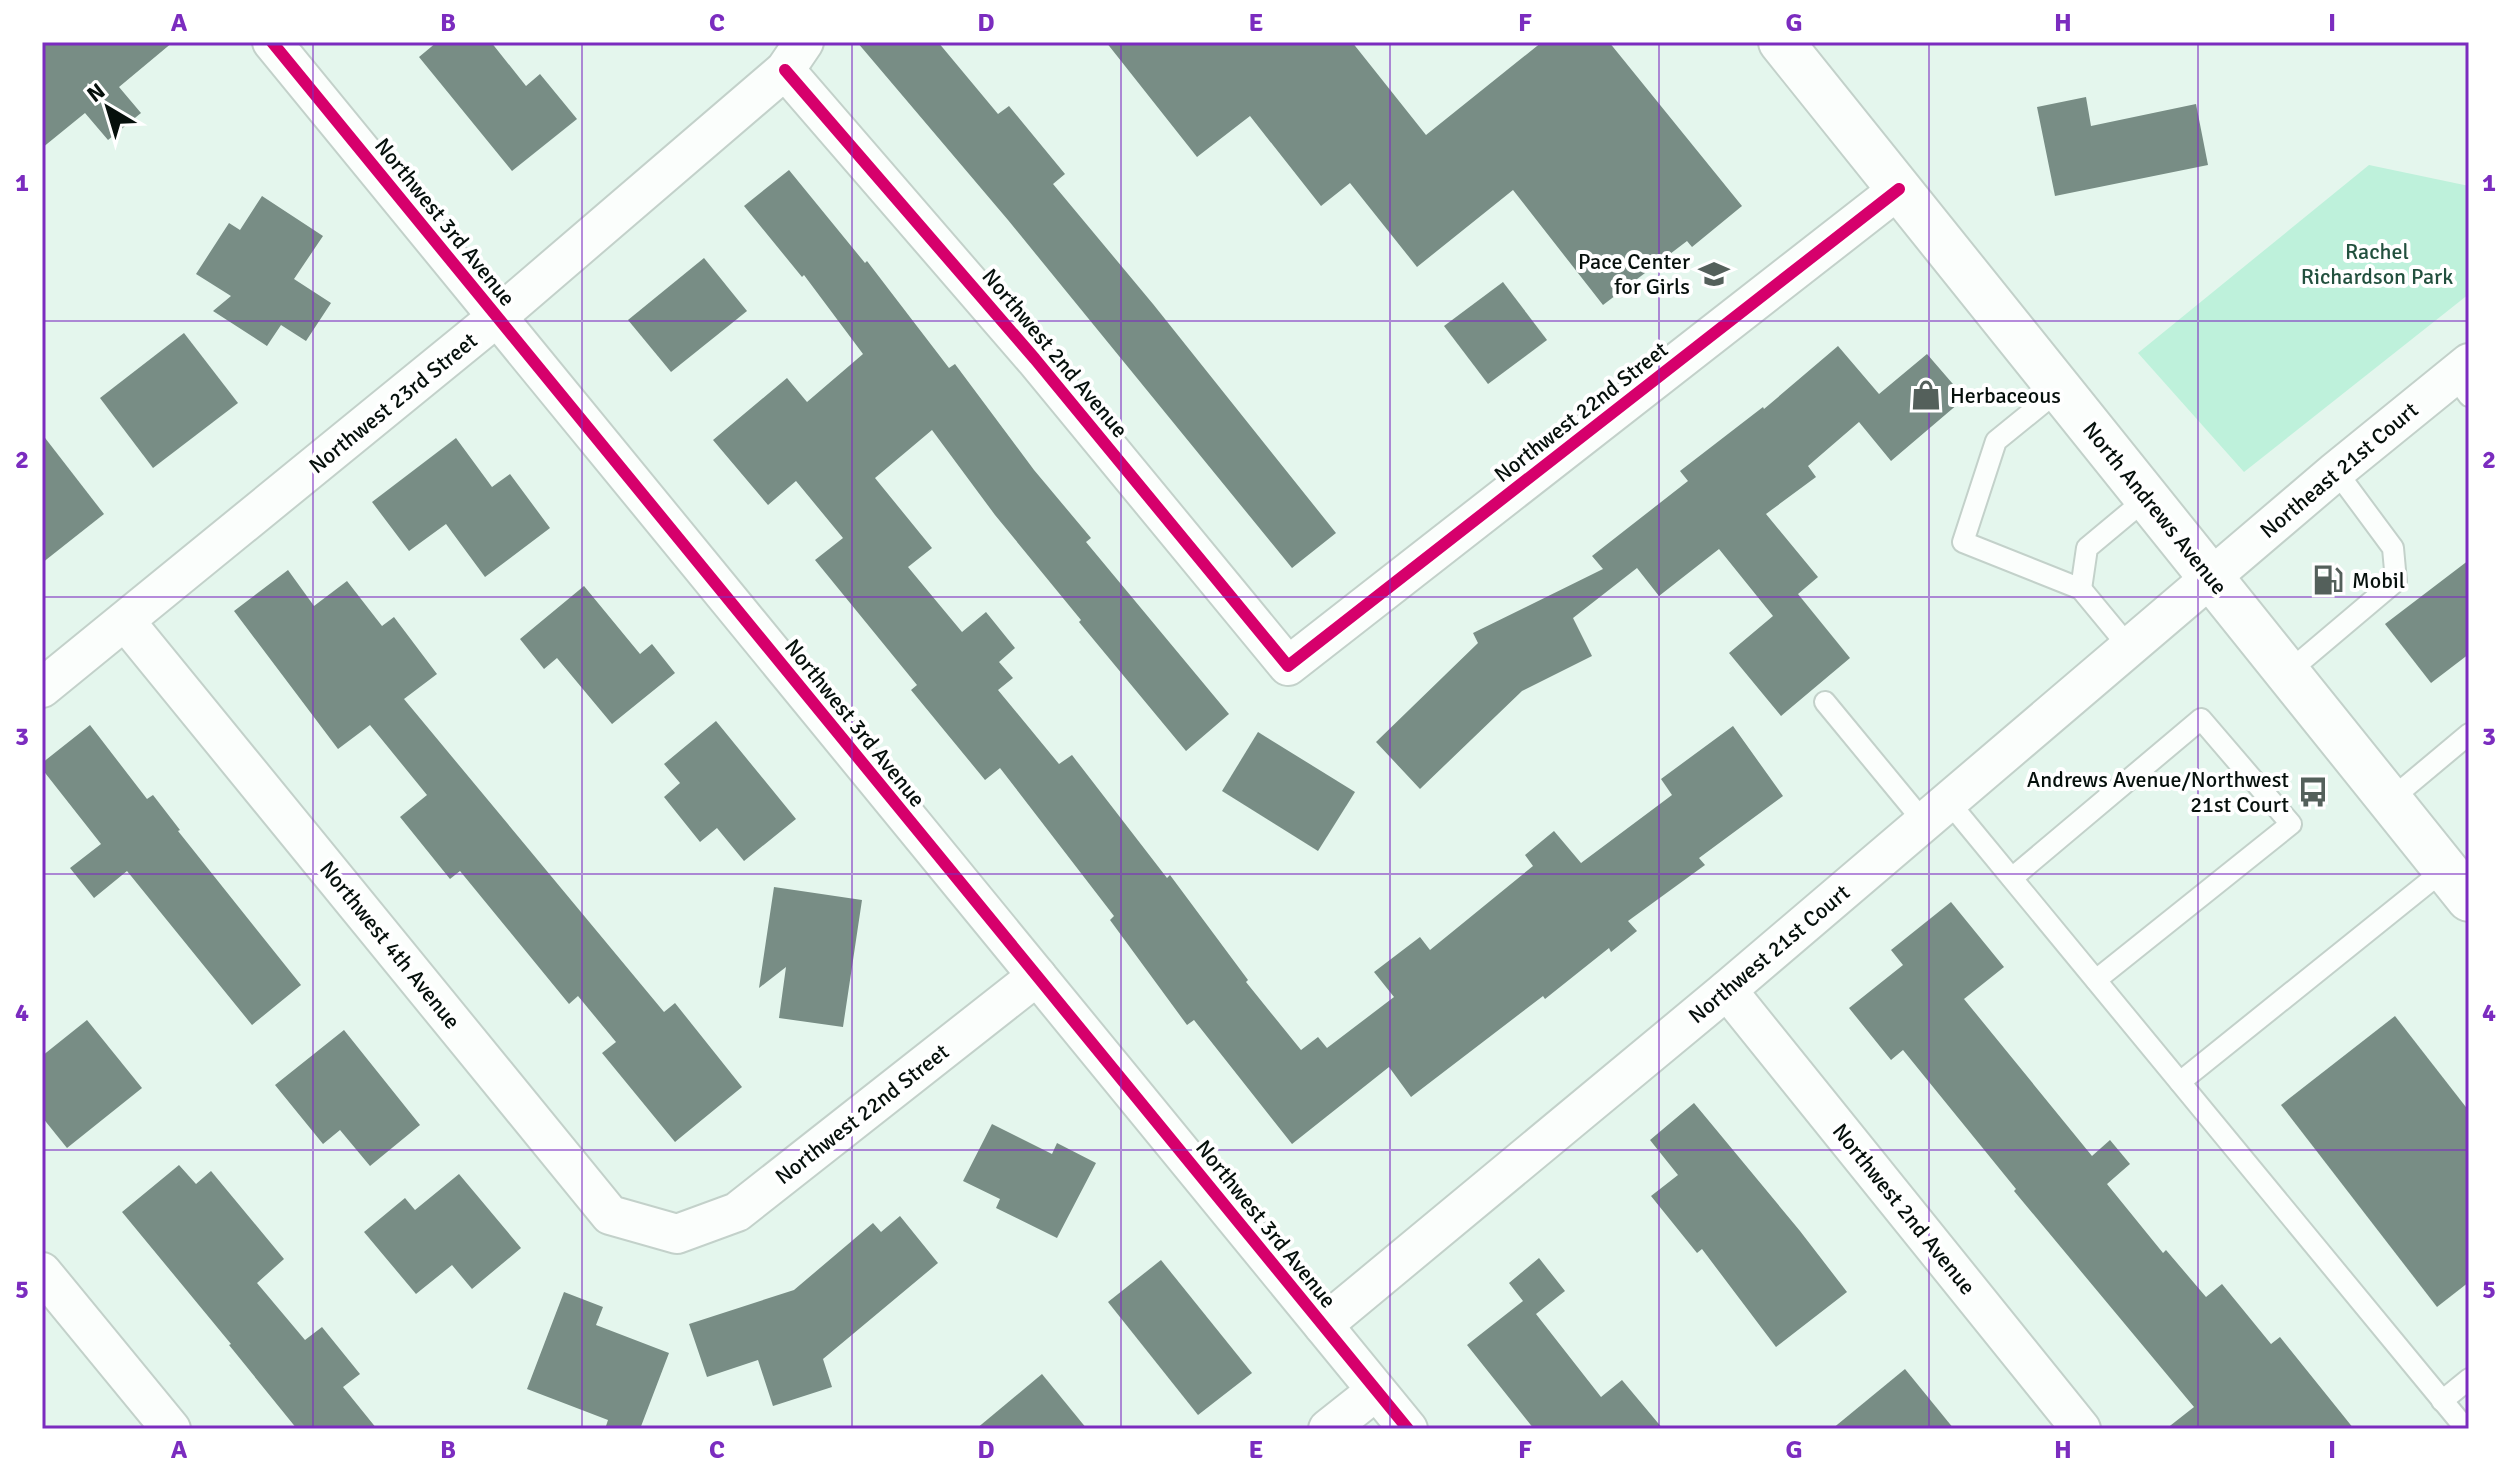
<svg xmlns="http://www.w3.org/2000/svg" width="2511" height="1471" font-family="Signika,sans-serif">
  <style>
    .green { fill: #bef1db }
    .building { fill: #788d85 }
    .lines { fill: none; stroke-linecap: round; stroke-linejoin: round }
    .lane-casing { stroke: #c3d1ca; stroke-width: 24 }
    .street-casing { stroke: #c3d1ca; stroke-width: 42 }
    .secondary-casing { stroke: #c3d1ca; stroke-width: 48 }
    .lane { stroke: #fbfefc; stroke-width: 20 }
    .street { stroke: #fbfefc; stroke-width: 38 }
    .secondary { stroke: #fbfefc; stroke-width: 44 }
    .cycleway-casing { stroke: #fff; stroke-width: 17 }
    .cycleway { stroke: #d6006c; stroke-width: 12 }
    .grid { fill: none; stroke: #7b2cbf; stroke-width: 2; stroke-opacity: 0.55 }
    .labels { text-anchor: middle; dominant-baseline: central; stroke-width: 8; stroke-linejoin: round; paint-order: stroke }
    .street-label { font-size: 22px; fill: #06100c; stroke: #fff }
    .park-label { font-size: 22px; fill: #22503e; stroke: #fff }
    .poi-label { font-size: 22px; fill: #06100c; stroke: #fff; text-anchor: end }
    .neatline { fill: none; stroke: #7b2cbf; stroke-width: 3 }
    .grid-label { font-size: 26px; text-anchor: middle; font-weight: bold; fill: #7b2cbf }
  </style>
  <rect width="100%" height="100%" fill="#e4f6ed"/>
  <polygon class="green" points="2369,165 2469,186 2469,294 2244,472 2138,353"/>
  <g class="building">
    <polygon points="42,42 173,42 119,87 141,113 108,140 85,113 42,148"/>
    <polygon points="437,42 491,42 526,86 540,74 577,119 512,171 419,57"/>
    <polygon points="857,42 938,42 998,114 1009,106 1065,174 1053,184 1153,304 1336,533 1292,568 1008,220"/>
    <polygon points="1106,42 1352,42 1426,135 1542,42 1609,42 1742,206 1692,247 1687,241 1603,305 1513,190 1417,267 1350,183 1321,206 1250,116 1197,157"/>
    <polygon points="2086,97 2091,126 2196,104 2208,165 2055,196 2037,107"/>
    <polygon points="789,170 865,263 867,261 949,368 955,364 1034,470 1091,538 1086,542 1229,714 1186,751 1079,622 1081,620 995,515 932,430 875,478 932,548 908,567 962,632 986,612 1015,648 999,662 1013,678 998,690 1059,764 1072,755 1167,878 1170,875 1248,980 1246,982 1301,1050 1318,1037 1327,1048 1394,997 1374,972 1420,937 1430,950 1533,866 1525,855 1554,831 1581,863 1672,795 1661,779 1733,726 1783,796 1699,858 1705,865 1628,921 1637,931 1611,952 1609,948 1545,999 1543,996 1411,1097 1389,1067 1292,1144 1194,1020 1187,1025 1110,920 1114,916 1000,768 985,780 911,690 917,685 815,560 843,538 796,481 768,505 713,440 787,378 807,402 863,354 804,275 802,277 744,206"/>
    <polygon points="262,196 323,236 294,279 331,303 306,341 281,325 267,346 213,311 231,296 196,274 229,223 240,230"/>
    <polygon points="704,258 747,311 671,372 628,320"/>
    <polygon points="1503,282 1547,340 1488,384 1444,326"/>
    <polygon points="184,333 238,403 153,468 100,398"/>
    <polygon points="1838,346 1879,394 1927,354 1965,398 1891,461 1859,422 1808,466 1816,477 1766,514 1818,577 1798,594 1850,658 1781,716 1729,653 1773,616 1719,549 1659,596 1637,568 1573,618 1592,656 1522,691 1420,789 1376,742 1478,643 1473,633 1603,569 1592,556 1688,481 1680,471 1763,407 1764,409"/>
    <polygon points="42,434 104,514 42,563"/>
    <polygon points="456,438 492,487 510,474 550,528 485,577 446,524 409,551 372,502"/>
    <polygon points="2469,560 2469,654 2431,683 2385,624"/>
    <polygon points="288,570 314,606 347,581 382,626 394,617 437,674 404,699 664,1012 675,1003 742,1087 675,1142 602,1053 616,1042 578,996 569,1004 460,871 450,879 400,817 427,795 370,725 338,749 234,611"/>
    <polygon points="584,586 640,654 652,644 675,673 612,724 557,658 544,669 520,639"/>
    <polygon points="716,721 796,819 744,861 717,828 700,842 664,797 680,783 664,764"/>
    <polygon points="90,725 147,799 153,795 180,830 178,831 301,985 252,1025 127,871 94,898 70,868 101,844 42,769 42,763"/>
    <polygon points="1258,732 1355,792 1318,851 1222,791"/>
    <polygon points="774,887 862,900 843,1027 779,1018 786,967 759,988"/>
    <polygon points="1951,902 2004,967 1964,999 2092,1156 2110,1140 2130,1164 2107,1184 2163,1253 2166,1250 2206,1297 2222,1284 2271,1344 2280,1337 2354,1429 2166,1429 2194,1407 2014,1191 2016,1189 1903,1050 1891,1060 1849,1008 1903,965 1891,950"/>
    <polygon points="2395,1016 2469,1111 2469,1282 2437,1307 2281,1105"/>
    <polygon points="87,1020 142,1088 67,1148 42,1117 42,1056"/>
    <polygon points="344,1030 420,1125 370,1166 340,1130 323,1144 275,1085"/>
    <polygon points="1694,1103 1800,1231 1847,1292 1776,1347 1702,1249 1697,1253 1651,1196 1678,1175 1650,1140"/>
    <polygon points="992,1124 1052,1154 1057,1143 1096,1163 1057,1238 996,1208 1000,1199 963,1181"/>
    <polygon points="179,1165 196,1184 211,1171 284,1259 257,1283 305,1340 322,1327 360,1374 343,1387 377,1429 297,1429 229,1345 231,1344 122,1212"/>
    <polygon points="459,1174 521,1248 472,1289 452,1265 416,1294 364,1232 405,1198 415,1210"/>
    <polygon points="900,1216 938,1263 823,1359 832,1387 773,1406 758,1360 707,1377 689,1324 794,1290 873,1223 881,1232"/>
    <polygon points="1539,1258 1565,1291 1536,1314 1601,1397 1622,1380 1663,1429 1534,1429 1467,1345 1523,1301 1509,1283"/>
    <polygon points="1161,1260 1252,1373 1198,1415 1108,1302"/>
    <polygon points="564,1292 603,1307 596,1325 669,1353 640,1429 605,1429 608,1420 527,1389"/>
    <polygon points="1905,1369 1954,1429 1832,1429"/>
    <polygon points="1042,1374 1087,1429 976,1429"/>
  </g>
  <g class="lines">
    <g class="lane-casing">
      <g id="lane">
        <polyline points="2454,376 2469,396"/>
        <polyline points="2060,389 1996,441 1963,542 2081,589 2129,647"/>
        <polyline points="2081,589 2087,548 2147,498"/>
        <polyline points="2287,673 2396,581 2393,548 2336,471"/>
        <polyline points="1825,702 1924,822"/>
        <polyline points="2390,800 2469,734"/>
        <polyline points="1948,801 2466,1429"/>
        <polyline points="2012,878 2201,719 2291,824 2096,980"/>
        <polyline points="2180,1082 2445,869"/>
        <polyline points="2442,1401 2469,1379"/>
      </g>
    </g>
    <g class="street-casing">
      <g id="street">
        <polyline points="272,42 1408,1429"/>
        <polyline points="785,70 1035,359 1288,666 1899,189"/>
        <polyline points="125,621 610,1215 677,1234 737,1212 1037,976"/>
        <polyline points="42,688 497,317 785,70 804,42"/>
        <polyline points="1727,990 2081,1429"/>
        <polyline points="42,1272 171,1429"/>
        <polyline points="1323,1325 1727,990 2336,471 2469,363"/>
        <polyline points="1328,1429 1376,1391"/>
      </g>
    </g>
    <g class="secondary-casing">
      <polyline id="secondary" points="1781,42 2469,899"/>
    </g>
    <use href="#lane" class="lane"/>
    <use href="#street" class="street"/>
    <use href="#secondary" class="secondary"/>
    <g class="cycleway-casing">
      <g id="cycleway">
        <polyline points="272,42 1408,1429"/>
        <polyline points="785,70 1035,359 1288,666 1899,189"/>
      </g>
    </g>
    <use href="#cycleway" class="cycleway"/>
  </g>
  <path class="grid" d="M313,42V1429M582,42V1429M852,42V1429M1121,42V1429M1390,42V1429M1659,42V1429M1929,42V1429M2198,42V1429M42,321H2469M42,597H2469M42,874H2469M42,1150H2469"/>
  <defs>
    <g id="school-bare" transform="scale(2.4)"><path d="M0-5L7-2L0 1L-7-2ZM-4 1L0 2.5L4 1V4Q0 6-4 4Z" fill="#54605b" stroke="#fff" stroke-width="2.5" paint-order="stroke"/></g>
    <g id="shop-bare" transform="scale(2.4)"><path d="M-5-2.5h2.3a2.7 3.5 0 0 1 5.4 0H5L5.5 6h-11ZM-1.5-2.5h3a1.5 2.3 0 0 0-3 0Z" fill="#54605b" stroke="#fff" stroke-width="2.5" paint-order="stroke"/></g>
    <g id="fuel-bare" transform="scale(2.4)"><path d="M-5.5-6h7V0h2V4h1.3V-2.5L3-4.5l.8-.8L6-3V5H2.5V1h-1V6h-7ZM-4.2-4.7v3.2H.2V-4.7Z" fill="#54605b" stroke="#fff" stroke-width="2.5" paint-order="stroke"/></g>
    <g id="bus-bare" transform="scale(2.4)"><path d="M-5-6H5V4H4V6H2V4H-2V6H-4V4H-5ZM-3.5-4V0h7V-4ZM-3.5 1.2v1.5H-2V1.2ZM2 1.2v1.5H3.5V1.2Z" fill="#54605b" stroke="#fff" stroke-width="2.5" paint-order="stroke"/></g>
  </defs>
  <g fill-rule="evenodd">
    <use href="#school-bare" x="1714" y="274"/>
    <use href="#shop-bare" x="1926" y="395"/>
    <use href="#fuel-bare" x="2328" y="580"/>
    <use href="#bus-bare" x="2313" y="792"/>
  </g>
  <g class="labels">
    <g class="street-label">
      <text transform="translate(445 222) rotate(51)">Northwest 3rd Avenue</text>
      <text transform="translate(1055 353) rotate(50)">Northwest 2nd Avenue</text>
      <text transform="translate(393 403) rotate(-39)">Northwest 23rd Street</text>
      <text transform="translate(1581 412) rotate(-38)">Northwest 22nd Street</text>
      <text transform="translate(2339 470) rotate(-40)">Northeast 21st Court</text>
      <text transform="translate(2155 508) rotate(51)">North Andrews Avenue</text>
      <text transform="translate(855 723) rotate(51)">Northwest 3rd Avenue</text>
      <text transform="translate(390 945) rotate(51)">Northwest 4th Avenue</text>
      <text transform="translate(1769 954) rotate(-40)">Northwest 21st Court</text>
      <text transform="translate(862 1114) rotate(-38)">Northwest 22nd Street</text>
      <text transform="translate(1904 1209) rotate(51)">Northwest 2nd Avenue</text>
      <text transform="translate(1266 1224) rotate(51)">Northwest 3rd Avenue</text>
    </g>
    <g class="park-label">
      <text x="2377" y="251">Rachel<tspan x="2377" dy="25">Richardson Park</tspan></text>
    </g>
    <g class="poi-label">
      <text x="1690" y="261">Pace Center<tspan x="1690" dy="25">for Girls</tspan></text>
      <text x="1950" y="395" text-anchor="start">Herbaceous</text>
      <text x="2352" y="580" text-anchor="start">Mobil</text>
      <text x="2289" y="779">Andrews Avenue/Northwest<tspan x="2289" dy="25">21st Court</tspan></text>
    </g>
  </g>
  <rect width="2511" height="1471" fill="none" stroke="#ffffff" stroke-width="88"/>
  <g transform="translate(108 108) rotate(322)" stroke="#ffffff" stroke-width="6" paint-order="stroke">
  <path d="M0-6L14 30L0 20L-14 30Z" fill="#06100c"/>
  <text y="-12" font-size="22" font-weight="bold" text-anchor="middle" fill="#06100c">N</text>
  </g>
  <rect x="44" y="44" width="2423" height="1383" class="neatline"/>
  <g class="grid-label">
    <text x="179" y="31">A</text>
    <text x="448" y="31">B</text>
    <text x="717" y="31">C</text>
    <text x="986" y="31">D</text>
    <text x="1256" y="31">E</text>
    <text x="1525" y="31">F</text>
    <text x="1794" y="31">G</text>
    <text x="2063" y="31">H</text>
    <text x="2332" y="31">I</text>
    <text x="22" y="191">1</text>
    <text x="2489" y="191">1</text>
    <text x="22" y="468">2</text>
    <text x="2489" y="468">2</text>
    <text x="22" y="745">3</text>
    <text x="2489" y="745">3</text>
    <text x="22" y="1021">4</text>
    <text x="2489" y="1021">4</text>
    <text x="22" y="1298">5</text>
    <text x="2489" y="1298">5</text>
    <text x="179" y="1458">A</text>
    <text x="448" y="1458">B</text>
    <text x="717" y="1458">C</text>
    <text x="986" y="1458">D</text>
    <text x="1256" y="1458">E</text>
    <text x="1525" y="1458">F</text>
    <text x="1794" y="1458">G</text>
    <text x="2063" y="1458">H</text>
    <text x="2332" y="1458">I</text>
  </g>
</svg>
